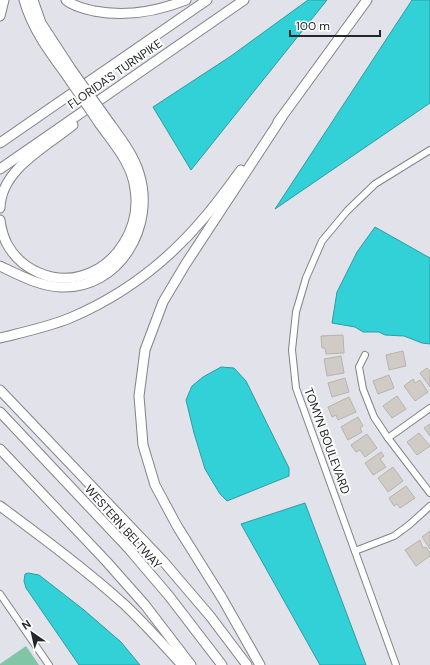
<svg xmlns="http://www.w3.org/2000/svg" width="430" height="665" font-family="'DM Sans',sans-serif">
  <style>
    .green { fill: #80c5a5 }
    .water { fill: #32d0d7; stroke: #2e9da2 }
    .building { fill: #d0ccc5; stroke: #b7b3ad }
    .lines { fill: none; stroke-linecap: round; stroke-linejoin: round }
    .minor-casing { stroke: #828389; stroke-width: 8 }
    .highway-casing { stroke: #828389; stroke-width: 11 }
    .minor { stroke: #fff; stroke-width: 6 }
    .highway { stroke: #fff; stroke-width: 9 }
    .highway-bridge-casing { stroke: #828389; stroke-width: 11; stroke-linecap: butt }
    .highway-bridge { stroke: #fff; stroke-width: 9 }
    .labels { text-anchor: middle; dominant-baseline: central; stroke-width: 4; stroke-linejoin: round; paint-order: stroke }
    .street-label { font-size: 12px; fill: #242527; stroke: #fff }
  </style>
  <rect width="100%" height="100%" fill="#e1e2ea"/>
  <polygon class="green" points="26,646 39,665 0,665 0,664"/>
  <g class="water">
    <polygon points="308,0 327,0 191,170 153,107 231,56"/>
    <polygon points="412,0 430,0 430,103 275,209"/>
    <polygon points="375,227 430,258 430,344 422,343 404,336 385,335 379,332 363,332 355,327 332,323 337,292 357,252"/>
    <polygon points="221,367 234,368 246,381 289,468 289,476 227,501 220,494 205,469 194,433 186,400 192,386 203,377"/>
    <polygon points="305,503 366,665 320,665 241,524"/>
    <polygon points="28,573 39,575 84,610 121,642 140,665 79,665 26,588 24,581 25,574"/>
  </g>
  <g class="building">
    <polygon points="343,335 344,353 326,354 325,348 322,348 321,336"/>
    <polygon points="403,351 406,366 389,370 386,355"/>
    <polygon points="341,356 344,373 327,376 324,359"/>
    <polygon points="427,368 430,371 430,387 420,373"/>
    <polygon points="389,375 394,388 378,394 373,381"/>
    <polygon points="345,378 349,392 332,397 328,383"/>
    <polygon points="413,379 415,383 420,380 428,392 415,401 404,386"/>
    <polygon points="397,396 406,409 392,418 383,406"/>
    <polygon points="349,397 356,412 338,420 336,415 332,417 328,407"/>
    <polygon points="358,417 363,426 360,428 362,432 348,440 341,427"/>
    <polygon points="430,424 430,436 424,428"/>
    <polygon points="419,433 430,446 417,455 407,442"/>
    <polygon points="367,434 377,448 365,457 360,450 356,452 351,445"/>
    <polygon points="381,452 384,456 380,459 386,467 373,475 365,463"/>
    <polygon points="393,467 403,481 388,492 378,478"/>
    <polygon points="406,486 415,498 400,508 397,504 394,506 389,498"/>
    <polygon points="430,531 430,549 422,537"/>
    <polygon points="420,540 423,548 426,547 430,553 430,556 416,566 405,550"/>
  </g>
  <g class="lines">
    <g class="minor-casing">
      <g id="minor">
        <polyline points="365,355 359,367 363,389 374,417 388,438 430,493"/>
        <polyline points="388,438 430,408"/>
        <polyline points="355,551 394,536 409,525 430,506"/>
        <polyline points="0,594 49,665"/>
        <polyline points="396,665 296,388 292,350 296,312 306,278 322,241 347,211 375,184 430,150"/>
      </g>
    </g>
    <g class="highway-casing">
      <g id="highway">
        <path d="M24,0C32,28 48,50 65,73"/>
        <polyline points="33,0 41,23 71,69"/>
        <path d="M66,0C73,6 85,9 94,11C126,17 156,12 186,0"/>
        <polyline points="0,16 4,0"/>
        <polyline points="278,122 367,0"/>
        <polyline points="0,143 207,0"/>
        <polyline points="0,169 244,0"/>
        <path d="M0,208C1,169 46,147 73,125"/>
        <path d="M0,220C1,228 3,236 7,244C21,270 53,284 81,276C118,266 141,226 135,189C132,163 113,143 99,123"/>
        <path d="M0,266C19,275 39,286 61,287C120,289 156,226 139,173C133,153 118,135 106,118"/>
        <path d="M0,338C24,332 48,327 70,318C122,296 168,261 204,218C217,203 229,186 241,170"/>
        <polyline points="0,390 163,561 210,616 247,665"/>
        <polyline points="0,412 129,549 169,596 222,665"/>
        <polyline points="0,449 106,561 145,605 191,665"/>
        <path d="M0,506C43,538 85,569 125,605C145,624 163,644 182,665"/>
        <polyline points="260,665 222,598 177,526 155,485 143,445 139,396 145,350 163,302 185,265 282,117"/>
      </g>
    </g>
    <use href="#minor" class="minor"/>
    <use href="#highway" class="highway"/>
    <g class="highway-bridge-casing">
      <g id="highway-bridge">
        <polyline points="71,69 106,118"/>
        <polyline points="65,73 99,123"/>
      </g>
    </g>
    <use href="#highway-bridge" class="highway-bridge"/>
  </g>
  <g class="labels">
    <g class="street-label">
      <text transform="translate(115 74) rotate(-35)">FLORIDA'S TURNPIKE</text>
      <text transform="translate(327 441) rotate(70)">TOMYN BOULEVARD</text>
      <text transform="translate(123 527) rotate(48)">WESTERN BELTWAY</text>
    </g>
  </g>
  <g transform="translate(32 633) rotate(326)" stroke="#ffffff" stroke-width="3" paint-order="stroke">
  <path d="M0-3L7 15L0 10L-7 15Z" fill="#242527"/>
  <text y="-6" font-size="11" font-weight="bold" text-anchor="middle" fill="#242527">N</text>
  </g>
  <path d="M290 30v6h90v-6" fill="none" stroke="#242527" stroke-width="2"/>
  <text x="296" y="30" font-size="12" fill="#242527" stroke="#ffffff" stroke-width="3" paint-order="stroke">100 m</text>
</svg>
